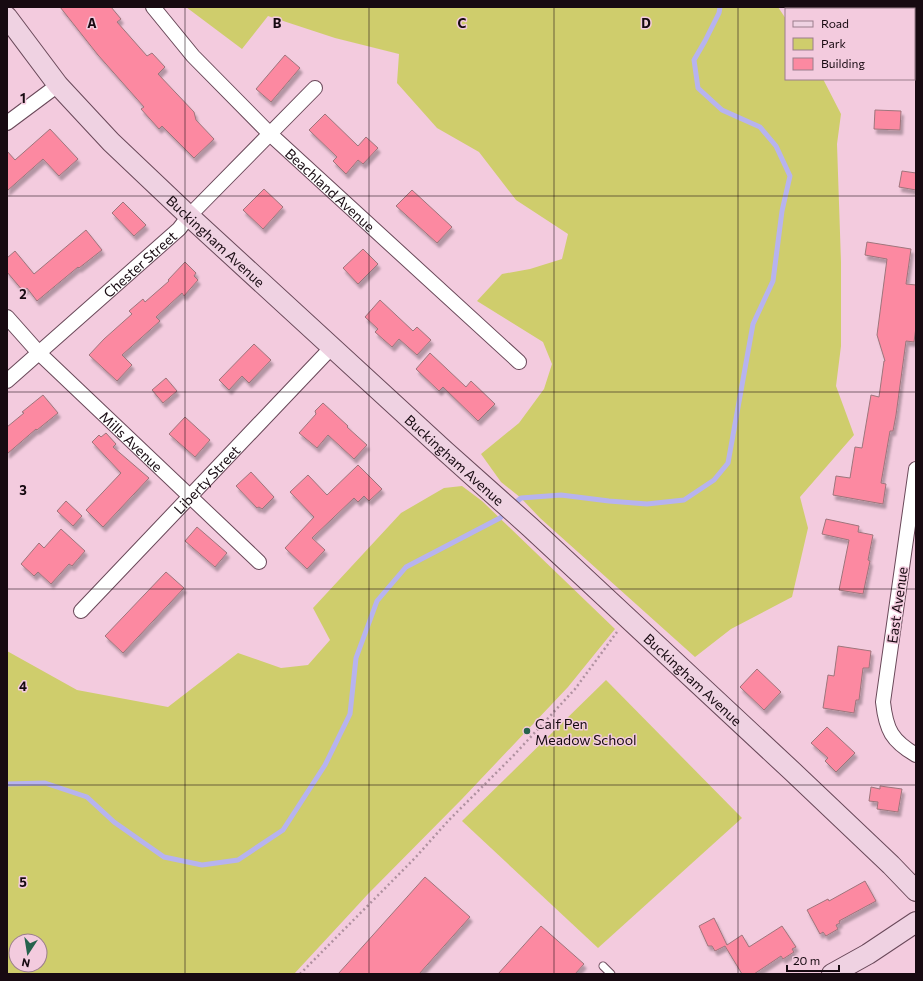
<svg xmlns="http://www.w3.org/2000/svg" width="923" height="981" font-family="Commissioner,sans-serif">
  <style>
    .green { fill: #cfcd6c; fill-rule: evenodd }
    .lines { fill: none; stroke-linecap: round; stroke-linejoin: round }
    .stream { stroke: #b7b3ef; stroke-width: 5 }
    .building { fill: #fc89a1; stroke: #9e757c; filter: url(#shadow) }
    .lane-casing { stroke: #694859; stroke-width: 9 }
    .street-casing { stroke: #694859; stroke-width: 16 }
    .secondary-casing { stroke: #694859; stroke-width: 22 }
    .path { stroke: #b091a0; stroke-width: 2.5; stroke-dasharray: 2 3; stroke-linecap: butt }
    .lane { stroke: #fff; stroke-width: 7 }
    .street { stroke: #fff; stroke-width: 14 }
    .secondary { stroke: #efd2e2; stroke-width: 20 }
    .grid { fill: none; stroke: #170a11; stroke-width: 1; stroke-opacity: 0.55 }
    .poi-dot { fill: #26624d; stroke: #f3cbde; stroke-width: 1.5 }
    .labels { text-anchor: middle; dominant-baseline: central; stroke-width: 3; stroke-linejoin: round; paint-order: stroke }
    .street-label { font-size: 14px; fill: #170a11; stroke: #f3cbde }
    .poi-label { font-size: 14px; fill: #170a11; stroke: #f3cbde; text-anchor: start }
    .grid-label { font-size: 13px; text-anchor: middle; font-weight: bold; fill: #170a11; stroke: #f3cbde; stroke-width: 3; stroke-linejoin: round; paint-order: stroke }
  </style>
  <defs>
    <filter id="shadow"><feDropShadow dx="2.5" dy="4.5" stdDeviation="1" flood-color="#0004"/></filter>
  </defs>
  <rect width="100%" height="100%" fill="#f3cbde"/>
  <g class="green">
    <polygon points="186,7 778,7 786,19 786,79 823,79 841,114 837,144 841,262 841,346 836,386 854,435 800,497 808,528 792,597 731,629 695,657 540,518 521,498 501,482 481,454 519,423 544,389 552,364 543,342 477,301 502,274 530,269 562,259 568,234 516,200 479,152 437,128 397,83 399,54 335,38 268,16 242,49"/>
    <path d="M462,486L482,501L615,629L568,687L462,799L368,894L294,974H7V651L77,690L168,707L238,653L281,668L308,665L330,640L313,608L401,513L444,488ZM16,941H40V965H16Z"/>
    <polygon points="606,680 742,818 598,948 462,821"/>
  </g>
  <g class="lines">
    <g class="stream">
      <polyline points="513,505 521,498 561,495 609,501 647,504 684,500 714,480 728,463 753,324 773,281 782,211 790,176 776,146 760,127 722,110 698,88 694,60 705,41 719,13 720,7"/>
      <polyline points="7,784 45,783 87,797 114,822 164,857 202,865 238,860 283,830 325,765 350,714 356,658 377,601 406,567 500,518 507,511"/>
    </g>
  </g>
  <g class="building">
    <polygon points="60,7 111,7 121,19 117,22 147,56 152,53 165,67 158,74 194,112 196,120 214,139 194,158 162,126 159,129 141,109 144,107 98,55"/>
    <polygon points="285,55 300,68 271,102 256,89"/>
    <polygon points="875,110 901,111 900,130 874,129"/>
    <polygon points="325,114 358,146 366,137 378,148 363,164 358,160 346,174 333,161 337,157 309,130"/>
    <polygon points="50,129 78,159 59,176 43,159 7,191 7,151 15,160"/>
    <polygon points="902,171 916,173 916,190 899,187"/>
    <polygon points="264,189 283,207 263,229 243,210"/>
    <polygon points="412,190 452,227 437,243 396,206"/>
    <polygon points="123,202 146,225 134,236 112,213"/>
    <polygon points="86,230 102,250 79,268 78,267 37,301 27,288 23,291 7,272 7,258 15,251 34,274"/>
    <polygon points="867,242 911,249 906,284 916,285 916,327 914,342 906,341 896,415 893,431 890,431 881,483 886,484 883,504 833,495 836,476 850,478 855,447 862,448 871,395 879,397 884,361 885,361 877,335 887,259 865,255"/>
    <polygon points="363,249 378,264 358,284 343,268"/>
    <polygon points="185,262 196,273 194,276 198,280 184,296 182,293 156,317 160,321 122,355 132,365 117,381 89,355 104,339 132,314 129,311 143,299 145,302 169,281 168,280"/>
    <polygon points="380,300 413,331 417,327 431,340 417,355 399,339 392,347 375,332 378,329 365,317"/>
    <polygon points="254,344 271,360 249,383 242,376 229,390 219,380"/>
    <polygon points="430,353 466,387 471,381 495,404 478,421 443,387 439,391 416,369"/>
    <polygon points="166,378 177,391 163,403 152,390"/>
    <polygon points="43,395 58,413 37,430 36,429 7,454 7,427 24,413 22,412"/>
    <polygon points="323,403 348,426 347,427 367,445 354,459 328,435 317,448 299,433 316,414 315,411"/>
    <polygon points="185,417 210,440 195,457 169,434"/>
    <polygon points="106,433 116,444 113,447 149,478 103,527 86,510 121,473 92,442 99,435 101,437"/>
    <polygon points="358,465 382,489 369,501 364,496 358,502 354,498 312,538 325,550 307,569 285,548 314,517 290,492 308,475 327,495"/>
    <polygon points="251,472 274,497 262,509 259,507 257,508 236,486"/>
    <polygon points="66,501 82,516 73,526 57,511"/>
    <polygon points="826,519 859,526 858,532 873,535 868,560 870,561 863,594 839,590 849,540 822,534"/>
    <polygon points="197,527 227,553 215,567 185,541"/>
    <polygon points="61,529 85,551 72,566 69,564 51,584 38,572 34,576 21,564 39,543 44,548"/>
    <polygon points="166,572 184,588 123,653 105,636"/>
    <polygon points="838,646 871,651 869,668 863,668 859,700 856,700 854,713 823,708 828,675 834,676"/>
    <polygon points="757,669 781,692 764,710 740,687"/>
    <polygon points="827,727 855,753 836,772 825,761 828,758 811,743"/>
    <polygon points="880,786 902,789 898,812 877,809 878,802 869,801 871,787 880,789"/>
    <polygon points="425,877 470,917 419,974 338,974"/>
    <polygon points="865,881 876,901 839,921 840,923 836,925 838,929 826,936 823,932 820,934 807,910 828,899 829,901"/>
    <polygon points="714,918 727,945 742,935 749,947 782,926 796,947 792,949 794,952 783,959 781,956 754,974 742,974 725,946 715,951 712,946 708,946 699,926"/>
    <polygon points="541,926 584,964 575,974 498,974"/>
  </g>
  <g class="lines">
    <g class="lane-casing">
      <g id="lane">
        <polyline points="914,61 916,61"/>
        <polyline points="603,966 611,974"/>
      </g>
    </g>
    <g class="street-casing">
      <g id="street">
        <path id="s1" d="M153,7L193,56L270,134L519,362"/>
        <polyline points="7,123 58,85"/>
        <path id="s2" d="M7,317L39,353L259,562"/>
        <path id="s3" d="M7,381L179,229L189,216L315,88"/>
        <path d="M916,469L883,702C886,730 892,741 916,755"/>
        <path id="s4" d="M81,611L332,347"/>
      </g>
    </g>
    <g class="secondary-casing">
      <g id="secondary">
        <path id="s5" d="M7,17L58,85L111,142L189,216L445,451L530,527L792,771L891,865L916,891"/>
        <polyline points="832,974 868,954 916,922"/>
      </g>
    </g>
    <polyline class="path" points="300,974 415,858 449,820 514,755 575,689 617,632"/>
    <use href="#lane" class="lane"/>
    <use href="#street" class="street"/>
    <use href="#secondary" class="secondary"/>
  </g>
  <path class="grid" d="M185,7V974M369,7V974M554,7V974M738,7V974M7,196H916M7,392H916M7,589H916M7,785H916"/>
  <circle class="poi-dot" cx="527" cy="731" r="4"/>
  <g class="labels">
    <g class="street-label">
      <text stroke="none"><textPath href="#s1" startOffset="255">Beachland Avenue</textPath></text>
      <text stroke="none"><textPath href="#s5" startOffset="307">Buckingham Avenue</textPath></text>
      <text stroke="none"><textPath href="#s3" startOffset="177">Chester Street</textPath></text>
      <text stroke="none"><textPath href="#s2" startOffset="176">Mills Avenue</textPath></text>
      <text stroke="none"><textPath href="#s5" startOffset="631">Buckingham Avenue</textPath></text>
      <text stroke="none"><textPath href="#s4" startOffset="182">Liberty Street</textPath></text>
      <text transform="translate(897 605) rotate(-82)">East Avenue</text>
      <text stroke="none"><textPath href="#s5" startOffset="955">Buckingham Avenue</textPath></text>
    </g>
    <g class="poi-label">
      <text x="535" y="723">Calf Pen<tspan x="535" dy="16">Meadow School</tspan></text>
    </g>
  </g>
  <g class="grid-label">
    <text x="92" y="28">A</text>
    <text x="277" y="28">B</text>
    <text x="462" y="28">C</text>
    <text x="646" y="28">D</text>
    <text x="23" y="103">1</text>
    <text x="23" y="299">2</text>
    <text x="23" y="495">3</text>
    <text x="23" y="691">4</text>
    <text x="23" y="887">5</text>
  </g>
  <rect width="923" height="981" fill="none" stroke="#170a11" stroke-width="16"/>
  <rect x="785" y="8" width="130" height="72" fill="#f3cbde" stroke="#9b7e8c"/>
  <rect x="793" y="21" width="20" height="6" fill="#efd2e2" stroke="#9b7e8c"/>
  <text x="821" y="28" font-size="12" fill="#170a11">Road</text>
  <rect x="793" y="38" width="20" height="12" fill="#cfcd6c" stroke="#9b7e8c"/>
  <text x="821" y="48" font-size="12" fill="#170a11">Park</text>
  <rect x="793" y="58" width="20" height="12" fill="#fc89a1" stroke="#9b7e8c"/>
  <text x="821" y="68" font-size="12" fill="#170a11">Building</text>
  <g transform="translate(28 953) rotate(192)"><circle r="19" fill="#f3cbde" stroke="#9b7e8c"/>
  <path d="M0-3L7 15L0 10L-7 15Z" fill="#26624d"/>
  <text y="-6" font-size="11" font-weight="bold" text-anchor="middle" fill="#170a11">N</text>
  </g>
  <path d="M787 965v6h52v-6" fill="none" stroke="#170a11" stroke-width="2"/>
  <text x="793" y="965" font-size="12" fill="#170a11" stroke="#f3cbde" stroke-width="3" paint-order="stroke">20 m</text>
</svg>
